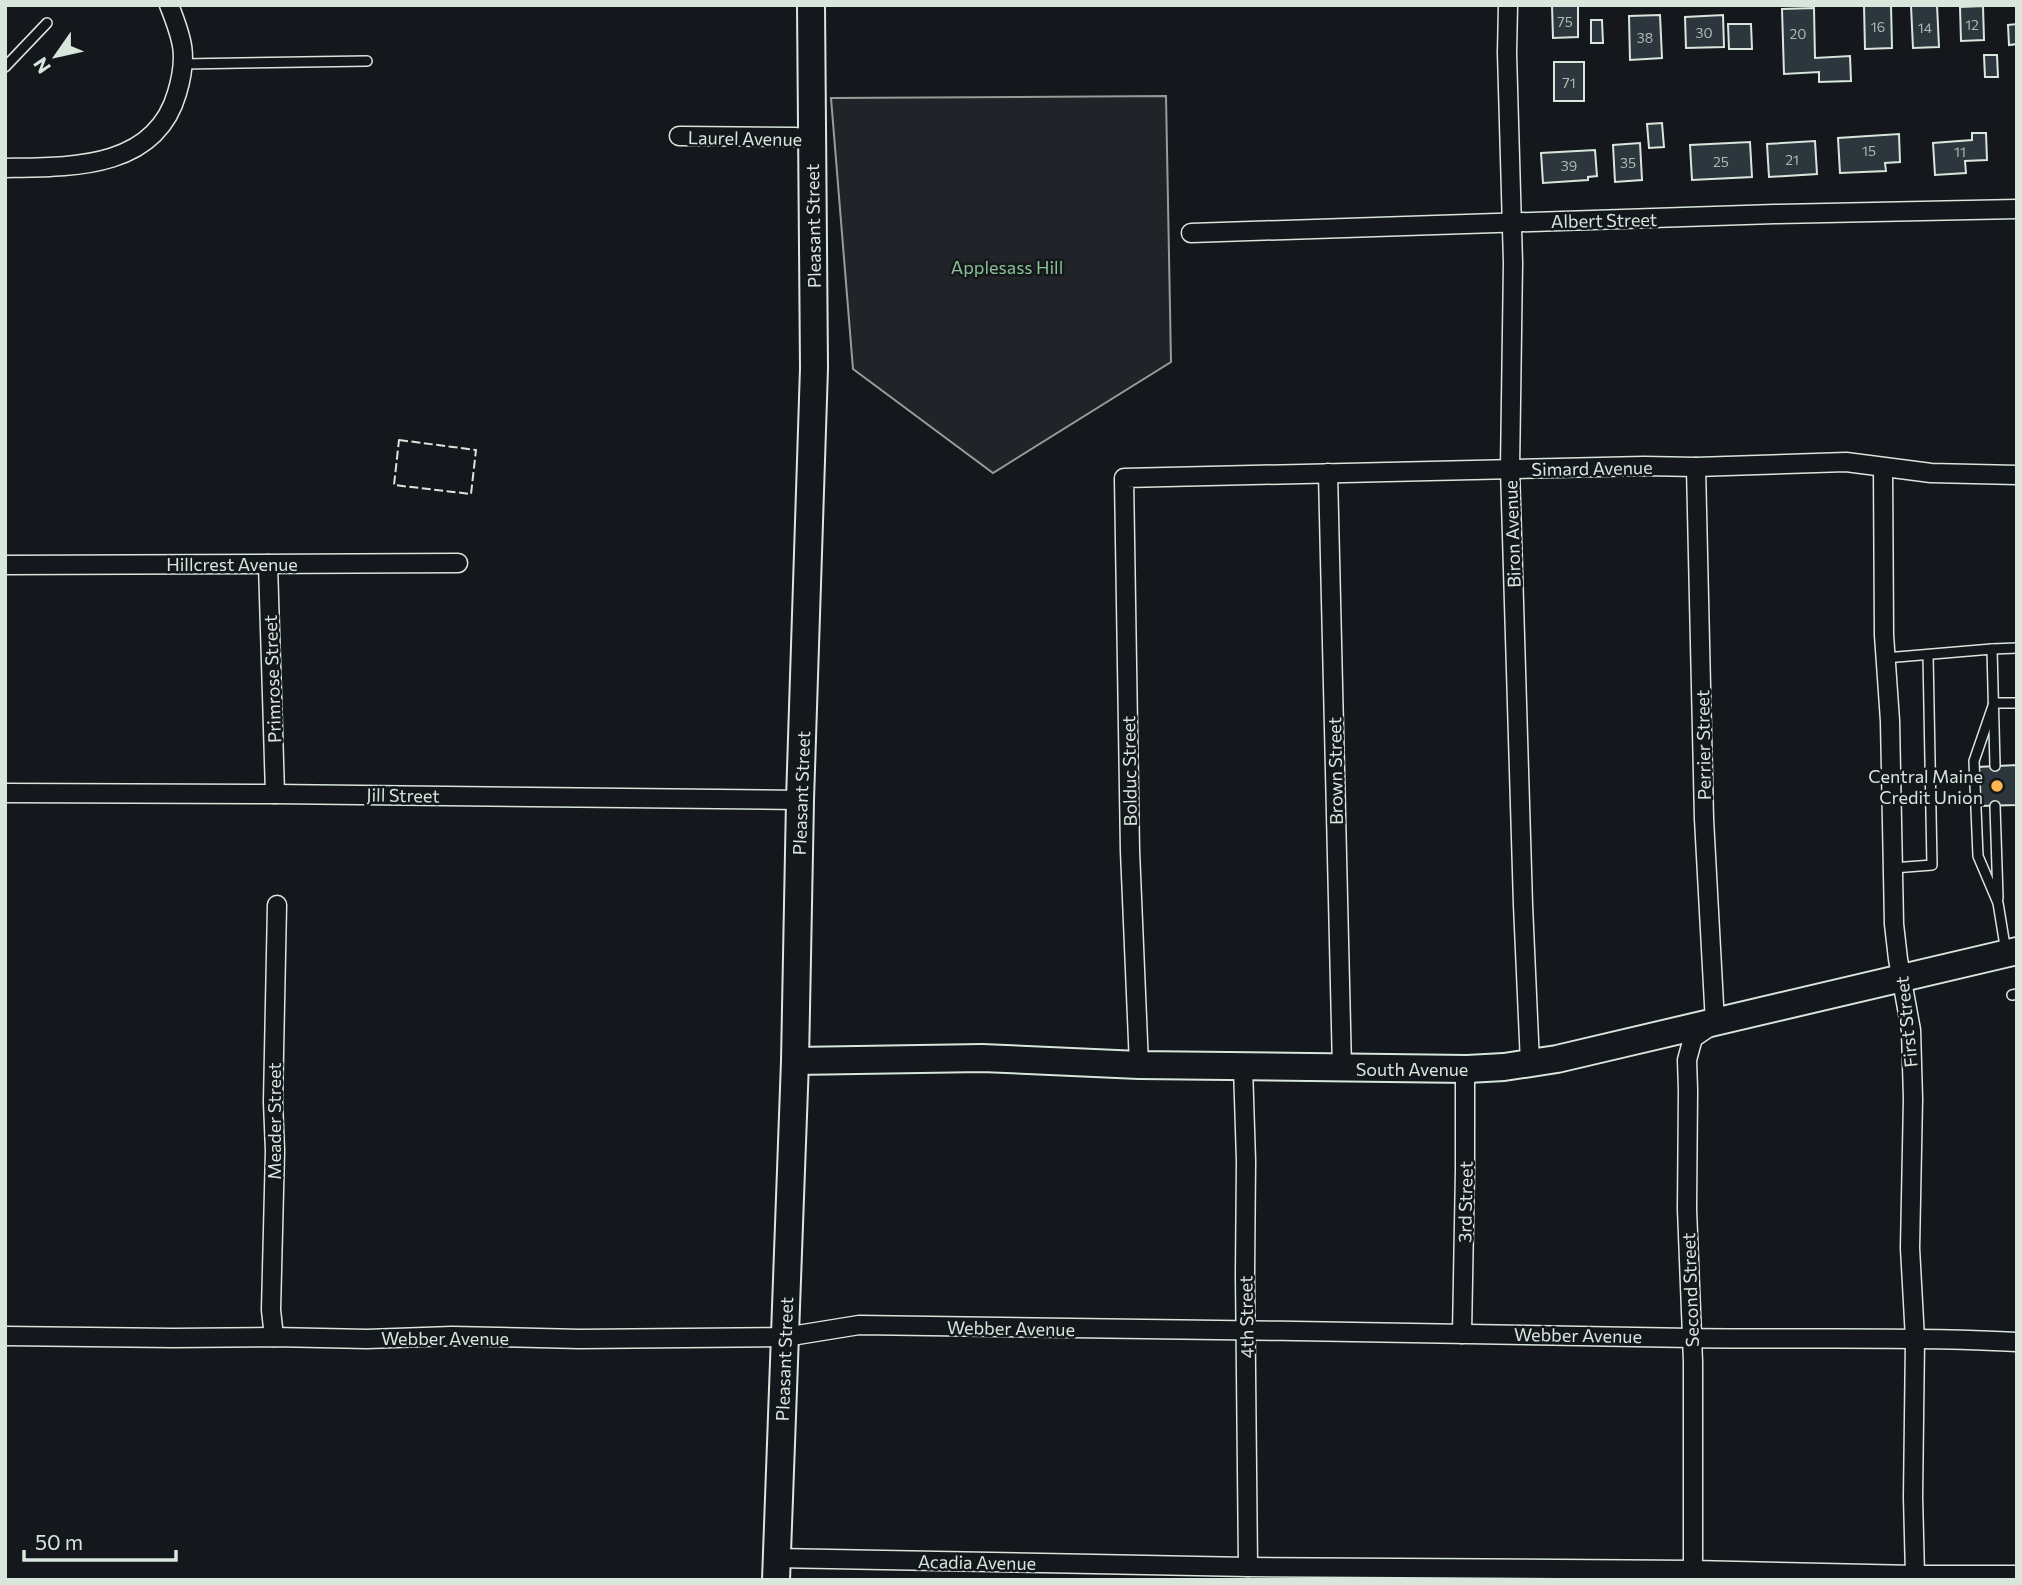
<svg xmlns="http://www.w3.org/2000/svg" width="2022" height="1585" font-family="Commissioner,sans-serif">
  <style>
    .green { fill: #202428; stroke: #939e99; stroke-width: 2 }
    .building { fill: #2c363c; stroke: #d8e6dc; stroke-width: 2 }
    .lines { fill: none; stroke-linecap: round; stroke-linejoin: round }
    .lane-casing { stroke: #d8e6dc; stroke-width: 12 }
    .street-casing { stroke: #d8e6dc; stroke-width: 21 }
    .secondary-casing { stroke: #d8e6dc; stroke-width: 30 }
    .lane { stroke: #14181c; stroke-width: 9 }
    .street { stroke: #14181c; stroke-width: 18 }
    .secondary { stroke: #14181c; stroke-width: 26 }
    .fence { stroke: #d8e6dc; stroke-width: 2; stroke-dasharray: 9 3.5; stroke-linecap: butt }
    .poi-dot { fill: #ffb74d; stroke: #14181c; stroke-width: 2.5 }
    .labels { text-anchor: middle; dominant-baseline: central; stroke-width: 5; stroke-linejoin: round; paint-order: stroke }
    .number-label { font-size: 14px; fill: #adbab4 }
    .street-label { font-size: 18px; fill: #d8e6dc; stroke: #14181c }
    .park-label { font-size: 18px; fill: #8ac095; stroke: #14181c }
    .poi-label { font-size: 18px; fill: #d8e6dc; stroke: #14181c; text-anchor: end }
  </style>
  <rect width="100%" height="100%" fill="#14181c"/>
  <polygon class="green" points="1166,96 1171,362 993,473 853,369 831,98"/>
  <g class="building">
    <polygon points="1552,5 1578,5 1578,37 1553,38"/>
    <polygon points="1864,5 1891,5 1892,48 1865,49"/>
    <polygon points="1937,5 1939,47 1913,48 1911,6"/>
    <polygon points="1983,6 1984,40 1961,41 1960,7"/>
    <polygon points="1814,8 1815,58 1850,56 1851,81 1819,82 1819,72 1784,74 1782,9"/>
    <polygon points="1660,15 1662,58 1630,60 1629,16"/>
    <polygon points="1723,15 1724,47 1686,48 1685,17"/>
    <polygon points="1591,20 1602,20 1603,43 1591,43"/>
    <polygon points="1728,24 1751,24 1752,49 1729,49"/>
    <polygon points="2017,24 2017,44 2009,45 2008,25"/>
    <polygon points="1984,55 1997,55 1998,77 1985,77"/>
    <rect x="1554" y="62" width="30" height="39"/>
    <polygon points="1662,123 1664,147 1649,148 1647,124"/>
    <polygon points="1972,133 1986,133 1987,160 1965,161 1966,173 1935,175 1933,143 1972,140"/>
    <polygon points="1899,134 1900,162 1885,163 1886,171 1840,173 1838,138"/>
    <polygon points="1815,141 1817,174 1769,177 1767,144"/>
    <polygon points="1750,142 1752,177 1692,180 1690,145"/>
    <polygon points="1640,143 1642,180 1615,182 1613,145"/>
    <polygon points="1595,150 1597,176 1588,177 1588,180 1543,183 1541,153"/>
    <polygon points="2017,765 2017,805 1978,806 1977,767"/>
  </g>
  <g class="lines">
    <g class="lane-casing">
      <g id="lane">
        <polyline points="183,64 367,61"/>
        <polyline points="5,67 47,23"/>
        <polyline points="1992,649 2017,648"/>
        <polyline points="1885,658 1992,649 1995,766"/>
        <polyline points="1994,703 1974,761 1978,856 1998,903 2006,952"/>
        <polyline points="1994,703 2017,703"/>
        <polyline points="1995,806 1998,898"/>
        <polyline points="1893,868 1932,865 1928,655"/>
        <polyline points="2012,995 2017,994"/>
      </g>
    </g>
    <g class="street-casing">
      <g id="street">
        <polyline points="1508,5 1507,53 1513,263 1510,469 1523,905 1530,1063"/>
        <polyline points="679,136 794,137 812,139"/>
        <path d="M5,168C70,167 155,170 177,93C188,56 183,40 169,5"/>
        <polyline points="1191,233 1775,214 2017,209"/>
        <polyline points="1883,468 1884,635 1890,721 1894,924 1898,959 1911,1030 1913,1099 1910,1248 1915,1339 1913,1497 1915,1575"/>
        <polyline points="1328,473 1342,1069"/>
        <polyline points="268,564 275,794"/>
        <polyline points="5,565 458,563"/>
        <polyline points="5,793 275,794 800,800"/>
        <polyline points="1139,1065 1130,851 1124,478 1644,466 1696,467 1846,462 1931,473 2017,475"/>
        <polyline points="1243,1067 1246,1161 1245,1275 1248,1567"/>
        <polyline points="1462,1334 1465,1170 1465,1083 1467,1069"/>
        <path d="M5,1336L173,1338L274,1337L367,1339L452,1336L580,1339L785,1337L859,1325C1136,1329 1414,1332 1691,1338C1800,1340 1908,1336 2017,1342"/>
        <polyline points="274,1337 271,1310 275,1151 273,1102 277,905"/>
        <polyline points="776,1558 1248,1567 1693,1570 1915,1575 2017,1575"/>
        <polyline points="1693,1570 1693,1362 1687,1209 1688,1090 1687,1060 1693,1038 1715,1023 1704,819 1696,467"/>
      </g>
    </g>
    <g class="secondary-casing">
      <g id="secondary">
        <polyline points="795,1061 982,1058 1139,1065 1467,1069 1504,1067 1557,1059 2017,951"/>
        <polyline points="776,1580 795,1061 800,800 814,368 811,5"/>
      </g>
    </g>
    <use href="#lane" class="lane"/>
    <use href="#street" class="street"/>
    <use href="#secondary" class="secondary"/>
    <polygon class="fence" points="399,440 476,450 471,494 394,485"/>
  </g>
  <circle class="poi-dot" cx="1997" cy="786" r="7"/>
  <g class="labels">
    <g class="number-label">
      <text x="1565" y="21">75</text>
      <text x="1972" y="24">12</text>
      <text x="1878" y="26">16</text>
      <text x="1925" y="27">14</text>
      <text x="1704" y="32">30</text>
      <text x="1798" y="33">20</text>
      <text x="1645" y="37">38</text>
      <text x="1569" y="82">71</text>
      <text x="1869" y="150">15</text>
      <text x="1960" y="151">11</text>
      <text x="1792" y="159">21</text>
      <text x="1721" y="161">25</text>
      <text x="1628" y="162">35</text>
      <text x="1569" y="165">39</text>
    </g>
    <g class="street-label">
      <text transform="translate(745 138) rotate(1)">Laurel Avenue</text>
      <text transform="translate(1604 220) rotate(-1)">Albert Street</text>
      <text transform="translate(813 226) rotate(-91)">Pleasant Street</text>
      <text transform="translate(1592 468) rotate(-1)">Simard Avenue</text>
      <text transform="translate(1512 534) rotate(-92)">Biron Avenue</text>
      <text x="232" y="564">Hillcrest Avenue</text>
      <text transform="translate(272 679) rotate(-92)">Primrose Street</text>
      <text transform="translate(1703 745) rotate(-91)">Perrier Street</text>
      <text transform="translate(1129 771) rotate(-91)">Bolduc Street</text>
      <text transform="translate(1335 771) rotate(-91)">Brown Street</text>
      <text transform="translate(801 793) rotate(-88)">Pleasant Street</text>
      <text transform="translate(403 795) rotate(1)">Jill Street</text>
      <text transform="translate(1906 1022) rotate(-96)">First Street</text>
      <text x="1412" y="1069">South Avenue</text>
      <text transform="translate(274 1121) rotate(-90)">Meader Street</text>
      <text transform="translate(1465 1202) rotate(-89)">3rd Street</text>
      <text transform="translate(1690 1290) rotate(-92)">Second Street</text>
      <text transform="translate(1246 1317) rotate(-91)">4th Street</text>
      <text transform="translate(1011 1328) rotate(1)">Webber Avenue</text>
      <text transform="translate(1578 1335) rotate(1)">Webber Avenue</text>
      <text x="445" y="1338">Webber Avenue</text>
      <text transform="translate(784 1359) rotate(-88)">Pleasant Street</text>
      <text transform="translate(977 1562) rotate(1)">Acadia Avenue</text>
    </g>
    <g class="park-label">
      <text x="1007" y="267">Applesass Hill</text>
    </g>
    <g class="poi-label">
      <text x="1983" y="776">Central Maine<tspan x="1983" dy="21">Credit Union</tspan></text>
    </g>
  </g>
  <rect width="2022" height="1585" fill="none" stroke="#d8e6dc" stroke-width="14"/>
  <g transform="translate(56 56) rotate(236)" stroke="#14181c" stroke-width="5" paint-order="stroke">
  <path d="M0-5L12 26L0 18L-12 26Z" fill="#d8e6dc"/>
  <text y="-10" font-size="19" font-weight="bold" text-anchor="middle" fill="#d8e6dc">N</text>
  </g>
  <path d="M24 1550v10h152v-10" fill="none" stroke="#d8e6dc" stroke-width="3.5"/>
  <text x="35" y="1550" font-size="21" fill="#d8e6dc" stroke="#14181c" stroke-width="5" paint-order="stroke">50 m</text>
</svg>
